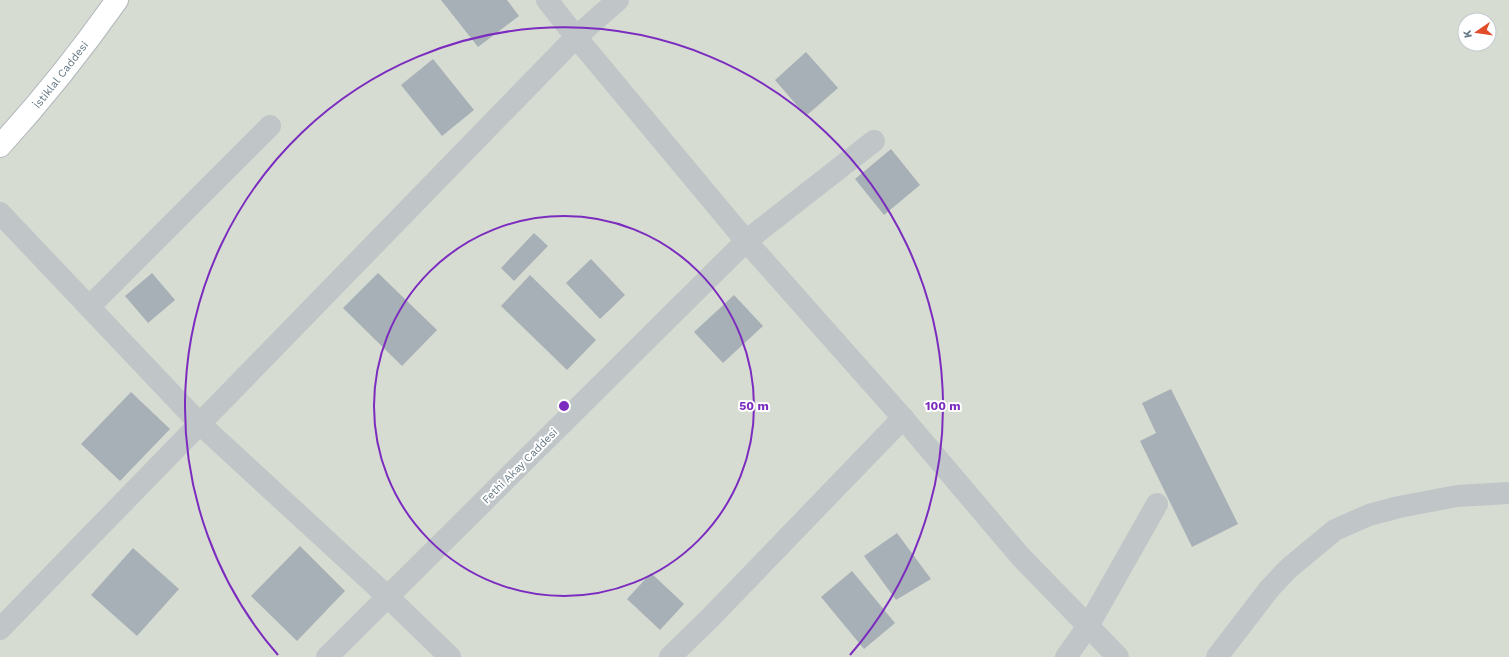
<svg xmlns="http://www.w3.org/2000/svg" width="1509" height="657" font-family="'Work Sans',sans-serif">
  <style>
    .green { fill: #d7dcd3; fill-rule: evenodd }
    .building { fill: #a7b0b6 }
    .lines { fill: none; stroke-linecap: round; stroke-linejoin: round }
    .major-casing { stroke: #b2b7bb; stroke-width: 24 }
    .minor { stroke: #c0c5c8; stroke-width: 22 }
    .major { stroke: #fff; stroke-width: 22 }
    .ring { fill: none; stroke: #7b2cbf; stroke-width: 2 }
    .labels { text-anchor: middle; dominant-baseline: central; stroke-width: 4; stroke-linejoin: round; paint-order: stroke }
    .street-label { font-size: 11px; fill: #667985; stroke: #fff }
    .centre { fill: #7b2cbf; stroke: #fff; stroke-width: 2 }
    .ring-label { font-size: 12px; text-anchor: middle; font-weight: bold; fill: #7b2cbf; stroke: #fff; stroke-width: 4; stroke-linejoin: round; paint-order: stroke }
  </style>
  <rect width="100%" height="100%" fill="#f7f7f4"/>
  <path class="green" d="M0,0H1509V657H0ZM1465,20H1489V44H1465Z"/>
  <g class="building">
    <polygon points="441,0 507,0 519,16 478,47"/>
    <polygon points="806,52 838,88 806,116 775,80"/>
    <polygon points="433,59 474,110 442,136 401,85"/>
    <polygon points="891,149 920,185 884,215 855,179"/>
    <polygon points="534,233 548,246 514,281 501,268"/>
    <polygon points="591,259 625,295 600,319 566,283"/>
    <polygon points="152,273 175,300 148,323 125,296"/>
    <polygon points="378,273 437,330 402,366 343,308"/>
    <polygon points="530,275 596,340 567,370 501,306"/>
    <polygon points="734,295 763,326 723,363 694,332"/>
    <polygon points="1171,389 1238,524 1192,547 1140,441 1156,433 1142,403"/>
    <polygon points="131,392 170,429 120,481 81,444"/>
    <polygon points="897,533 931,579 896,600 864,556"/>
    <polygon points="300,546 345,591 297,641 251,596"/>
    <polygon points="133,548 179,589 137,636 91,595"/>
    <polygon points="852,571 895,623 864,649 821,597"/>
    <polygon points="651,573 684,604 660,630 627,599"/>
  </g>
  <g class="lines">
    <g class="major-casing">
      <path id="major" d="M0,146C42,100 81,51 117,0"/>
    </g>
    <g class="minor">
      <polyline points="547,0 576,37 746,241 903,418 1020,556 1088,626 1066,657"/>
      <polyline points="0,213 200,424 388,597 450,657"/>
      <polyline points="89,307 270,126"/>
      <polyline points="0,629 576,37 618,0"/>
      <polyline points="327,657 746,241 874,141"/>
      <polyline points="670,657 710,618 903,418"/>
      <polyline points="1118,657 1088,626 1157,504"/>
      <polyline points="1217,657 1270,588 1289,568 1335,530 1369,515 1399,507 1457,496 1509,493"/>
    </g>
    <use href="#major" class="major"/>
  </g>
  <g class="ring">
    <circle cx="564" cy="406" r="190"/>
    <path d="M278 655A379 379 0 1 1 850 655"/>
  </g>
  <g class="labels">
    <g class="street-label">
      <text transform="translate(61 75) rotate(-52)">İstiklal Caddesi</text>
      <text transform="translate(520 466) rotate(-45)">Fethi Akay Caddesi</text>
    </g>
  </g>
  <circle cx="564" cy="406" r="6" class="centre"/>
  <g class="ring-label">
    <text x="754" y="410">50 m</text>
    <text x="943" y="410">100 m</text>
  </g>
  <g transform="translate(1477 32) rotate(257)"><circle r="19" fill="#ffffff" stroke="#c2c9ce"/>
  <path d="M0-3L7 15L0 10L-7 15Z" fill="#e14d2a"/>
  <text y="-6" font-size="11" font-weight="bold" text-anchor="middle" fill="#667985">K</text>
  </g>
</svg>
